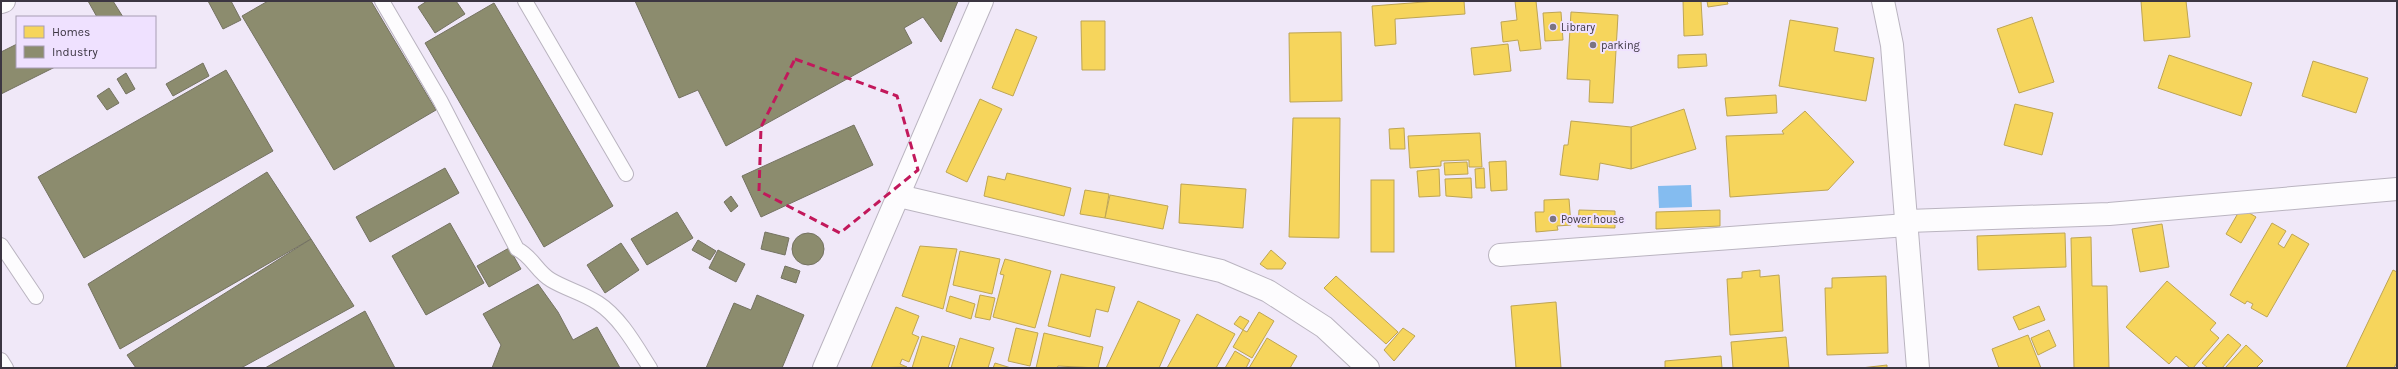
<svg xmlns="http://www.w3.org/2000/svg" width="2398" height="369" font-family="Karla,sans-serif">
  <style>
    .water { fill: #84bcf0 }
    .homes { fill: #f6d55c; stroke: #bea554 }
    .industry { fill: #8c8c6e; stroke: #747261 }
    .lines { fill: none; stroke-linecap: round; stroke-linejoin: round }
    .service-casing { stroke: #bab4c0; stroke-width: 16 }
    .minor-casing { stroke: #bab4c0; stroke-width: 24 }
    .secondary-casing { stroke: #bab4c0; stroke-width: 24 }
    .service { stroke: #fdfcfe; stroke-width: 14 }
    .minor { stroke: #fdfcfe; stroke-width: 22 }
    .secondary { stroke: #fdfcfe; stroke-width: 22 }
    .marked { fill: none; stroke: #c2185b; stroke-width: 3; stroke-dasharray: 8 5; stroke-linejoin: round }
    .poi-dot { fill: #7b7482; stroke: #efe1ff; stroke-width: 1.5 }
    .labels { text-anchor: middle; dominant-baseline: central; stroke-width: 4; stroke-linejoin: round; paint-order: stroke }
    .poi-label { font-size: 11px; fill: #3c3642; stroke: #efe1ff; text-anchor: start }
  </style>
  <rect width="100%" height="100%" fill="#f0e8f8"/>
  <polygon class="water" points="1691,185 1692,207 1659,208 1658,186"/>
  <g class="homes">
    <polygon points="1437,1 1464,1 1465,14 1395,19 1396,44 1375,46 1372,6"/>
    <polygon points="1515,1 1536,1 1541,49 1520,51 1518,40 1503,42 1501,22 1517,20"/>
    <polygon points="1683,1 1701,1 1703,35 1684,36"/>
    <polygon points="1707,1 1727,1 1728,4 1708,7"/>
    <polygon points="2141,1 2186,1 2190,37 2144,41"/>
    <polygon points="1561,12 1563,40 1545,41 1543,13"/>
    <polygon points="1571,12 1618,15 1613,103 1589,102 1590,80 1567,79"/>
    <polygon points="2032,17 2054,82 2019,93 1997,29"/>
    <polygon points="1790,20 1838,28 1834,51 1874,58 1866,101 1779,86"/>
    <polygon points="1081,21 1105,21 1105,70 1082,70"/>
    <polygon points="1016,29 1037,37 1013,96 992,88"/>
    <polygon points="1341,32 1342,101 1290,102 1289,33"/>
    <polygon points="1508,44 1511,71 1474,75 1471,48"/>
    <polygon points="1706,54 1707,66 1678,68 1678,55"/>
    <polygon points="2169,55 2252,83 2241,116 2158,88"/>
    <polygon points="2313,61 2368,78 2356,113 2302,96"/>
    <polygon points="1776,95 1777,113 1727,116 1725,98"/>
    <polygon points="980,99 1002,109 967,182 946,172"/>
    <polygon points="2015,104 2053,113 2042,155 2004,145"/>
    <polygon points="1684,109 1696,149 1631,169 1631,127"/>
    <polygon points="1805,111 1854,162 1828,190 1730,197 1726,136 1784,134 1782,131"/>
    <polygon points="1293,118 1340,118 1339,238 1289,237"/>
    <polygon points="1571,121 1631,127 1631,169 1600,163 1598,180 1560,175 1564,145 1568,145"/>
    <polygon points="1404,128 1405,149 1390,149 1389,129"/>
    <polygon points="1480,133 1482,167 1469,167 1469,160 1441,161 1441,166 1410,168 1408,136"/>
    <polygon points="1506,161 1507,190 1491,191 1489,162"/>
    <polygon points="1467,162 1468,174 1445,175 1444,163"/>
    <polygon points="1484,168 1485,188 1476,188 1475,169"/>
    <polygon points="1439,169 1440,196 1419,197 1417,171"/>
    <polygon points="1007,173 1071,188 1064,216 984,196 988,176 1005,180"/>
    <polygon points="1471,178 1472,198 1446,196 1445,179"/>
    <rect x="1371" y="180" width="23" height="72"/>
    <polygon points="1181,184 1246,189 1243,228 1179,223"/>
    <polygon points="1085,190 1109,194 1105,218 1080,214"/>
    <polygon points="1110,195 1168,206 1163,229 1105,218"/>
    <polygon points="1569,199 1571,225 1557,226 1558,230 1536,232 1535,212 1544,212 1544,200"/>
    <polygon points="2241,208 2256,217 2241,243 2226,234"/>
    <polygon points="1579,210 1615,211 1615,228 1578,227"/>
    <polygon points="1720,210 1720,226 1656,229 1656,212"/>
    <polygon points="2272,223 2286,231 2278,244 2284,248 2292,234 2309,244 2267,317 2251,308 2253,304 2247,301 2245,304 2230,295"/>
    <polygon points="2162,224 2169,267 2140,272 2132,229"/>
    <polygon points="2065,233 2066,267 1978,270 1977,236"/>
    <polygon points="2091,237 2092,286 2107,286 2109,368 2074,368 2071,238"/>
    <polygon points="920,246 957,249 943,309 902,296"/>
    <polygon points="1271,250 1286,263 1282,269 1267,269 1260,264"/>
    <polygon points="960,251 1000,259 992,294 953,285"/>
    <polygon points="1005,259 1051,271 1035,328 993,317 1004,275 1000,274"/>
    <polygon points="1760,270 1760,277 1779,275 1783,331 1730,335 1727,279 1742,278 1742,272"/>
    <polygon points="2393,270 2397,272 2397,362 2394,368 2346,368"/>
    <polygon points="1061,274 1115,287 1108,312 1096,309 1090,337 1048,326"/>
    <polygon points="1336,276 1398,332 1386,344 1324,288"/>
    <polygon points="1886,276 1888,353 1827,355 1825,288 1832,288 1832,278"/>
    <polygon points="2167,281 2216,323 2210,330 2219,338 2193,368 2190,368 2176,356 2169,364 2126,327"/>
    <polygon points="980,295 995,298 990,320 975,317"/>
    <polygon points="950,296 975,304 971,319 946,311"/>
    <polygon points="1138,301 1180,320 1159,368 1106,368"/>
    <polygon points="1556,302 1561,368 1516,368 1511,306"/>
    <polygon points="2039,306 2045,320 2019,330 2013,317"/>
    <polygon points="896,307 919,316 912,334 919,337 909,362 902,359 900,364 907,367 871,368"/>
    <polygon points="1259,312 1274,321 1252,358 1233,347 1243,330 1247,332"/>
    <polygon points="1197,314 1235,334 1216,368 1167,368"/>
    <polygon points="1240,316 1249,321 1243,330 1234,324"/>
    <polygon points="1016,328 1038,333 1030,366 1008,361"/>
    <polygon points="1403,328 1415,336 1394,361 1384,350"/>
    <polygon points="2049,330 2056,346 2038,355 2031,338"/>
    <polygon points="1044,333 1103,347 1098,368 1058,366 1057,368 1036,368"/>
    <polygon points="2228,334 2241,345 2222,368 2208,368 2202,363"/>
    <polygon points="2028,335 2041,368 1999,368 1992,349"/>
    <polygon points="922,336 955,346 948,368 912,368"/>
    <polygon points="1786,337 1789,368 1733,368 1731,342"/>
    <polygon points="960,338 994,348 988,368 951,368"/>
    <polygon points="1267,338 1297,356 1290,368 1249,368"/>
    <polygon points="2246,345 2263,361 2256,368 2225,368"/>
    <polygon points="1235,351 1250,360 1246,368 1225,368"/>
    <polygon points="1721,356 1722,368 1665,368 1665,361"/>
    <polygon points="995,363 1011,368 993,368"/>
    <polygon points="1887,365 1887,368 1861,368"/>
  </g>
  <g class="industry">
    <polygon points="88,1 113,1 123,17 97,17"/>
    <polygon points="208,1 231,1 241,20 223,29"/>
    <polygon points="268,1 371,1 436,110 334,170 242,16"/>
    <polygon points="427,1 456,1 465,14 435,33 418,7"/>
    <polygon points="635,1 958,1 941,42 923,17 904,28 912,43 726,146 698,90 679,98"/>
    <polygon points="494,3 613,206 544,247 425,43"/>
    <polygon points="17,44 17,67 55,67 1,94 1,52"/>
    <polygon points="203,63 209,76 173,96 166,84"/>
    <polygon points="226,70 273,151 84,258 38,177"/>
    <polygon points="126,73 135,89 126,94 117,79"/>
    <polygon points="109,88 119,103 107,110 97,96"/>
    <polygon points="854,125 873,165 761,217 742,176"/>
    <polygon points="445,168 459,193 370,242 356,217"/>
    <polygon points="267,172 311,239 120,349 88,284"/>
    <polygon points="731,196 738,206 731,212 724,202"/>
    <polygon points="677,212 693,238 647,265 631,239"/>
    <polygon points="450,223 484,283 426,315 392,256"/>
    <polygon points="765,232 789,238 785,255 761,249"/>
    <circle cx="808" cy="249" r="16"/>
    <polygon points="311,239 354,306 241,368 136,368 127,355"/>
    <polygon points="698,240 716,251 710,260 692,250"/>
    <polygon points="621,243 639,270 605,293 587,265"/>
    <polygon points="509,248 521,269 489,287 477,266"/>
    <polygon points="718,250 745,264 736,282 709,268"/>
    <polygon points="785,266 800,271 796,283 781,278"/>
    <polygon points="538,284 558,312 573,340 597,327 620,368 492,368 501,345 483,314"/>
    <polygon points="757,295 804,315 782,368 706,368 734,303 751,310"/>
    <polygon points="365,311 395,368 265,368"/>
  </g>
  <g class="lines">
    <g class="service-casing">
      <g id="service">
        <path d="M382,1L440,100L517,249C532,256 537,272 551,280C566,289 583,293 598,303C620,317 636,346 650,368"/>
        <polyline points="525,1 626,174"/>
        <polyline points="1,245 36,297"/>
        <polyline points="1,360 6,368"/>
      </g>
    </g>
    <g class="minor-casing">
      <g id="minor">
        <polyline points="1,2 4,1"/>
        <polyline points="899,196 1221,271 1268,291 1324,327 1368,368"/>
        <polyline points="1908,221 2109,214 2397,189"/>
        <polyline points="1500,255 1907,225"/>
        <polyline points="824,368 982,1"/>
      </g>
    </g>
    <g class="secondary-casing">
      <polyline id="secondary" points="1883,1 1892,45 1918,368"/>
    </g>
    <use href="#service" class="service"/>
    <use href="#minor" class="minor"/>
    <use href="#secondary" class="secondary"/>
  </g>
  <path class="marked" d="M795,59L897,96L918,170L840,233L759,191L761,127Z"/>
  <g class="poi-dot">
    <circle cx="1553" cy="27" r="4"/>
    <circle cx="1593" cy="45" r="4"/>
    <circle cx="1553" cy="219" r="4"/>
  </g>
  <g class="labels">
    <g class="poi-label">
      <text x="1561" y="27">Library</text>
      <text x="1601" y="45">parking</text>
      <text x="1561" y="219">Power house</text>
    </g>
  </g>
  <rect width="2398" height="369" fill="none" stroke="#3c3642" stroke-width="4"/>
  <rect x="16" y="16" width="140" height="52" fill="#efe1ff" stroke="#a79db3"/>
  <rect x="24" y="26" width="20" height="12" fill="#f6d55c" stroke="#a79db3"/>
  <text x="52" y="36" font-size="12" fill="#3c3642">Homes</text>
  <rect x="24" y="46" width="20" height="12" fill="#8c8c6e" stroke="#a79db3"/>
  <text x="52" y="56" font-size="12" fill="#3c3642">Industry</text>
</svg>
